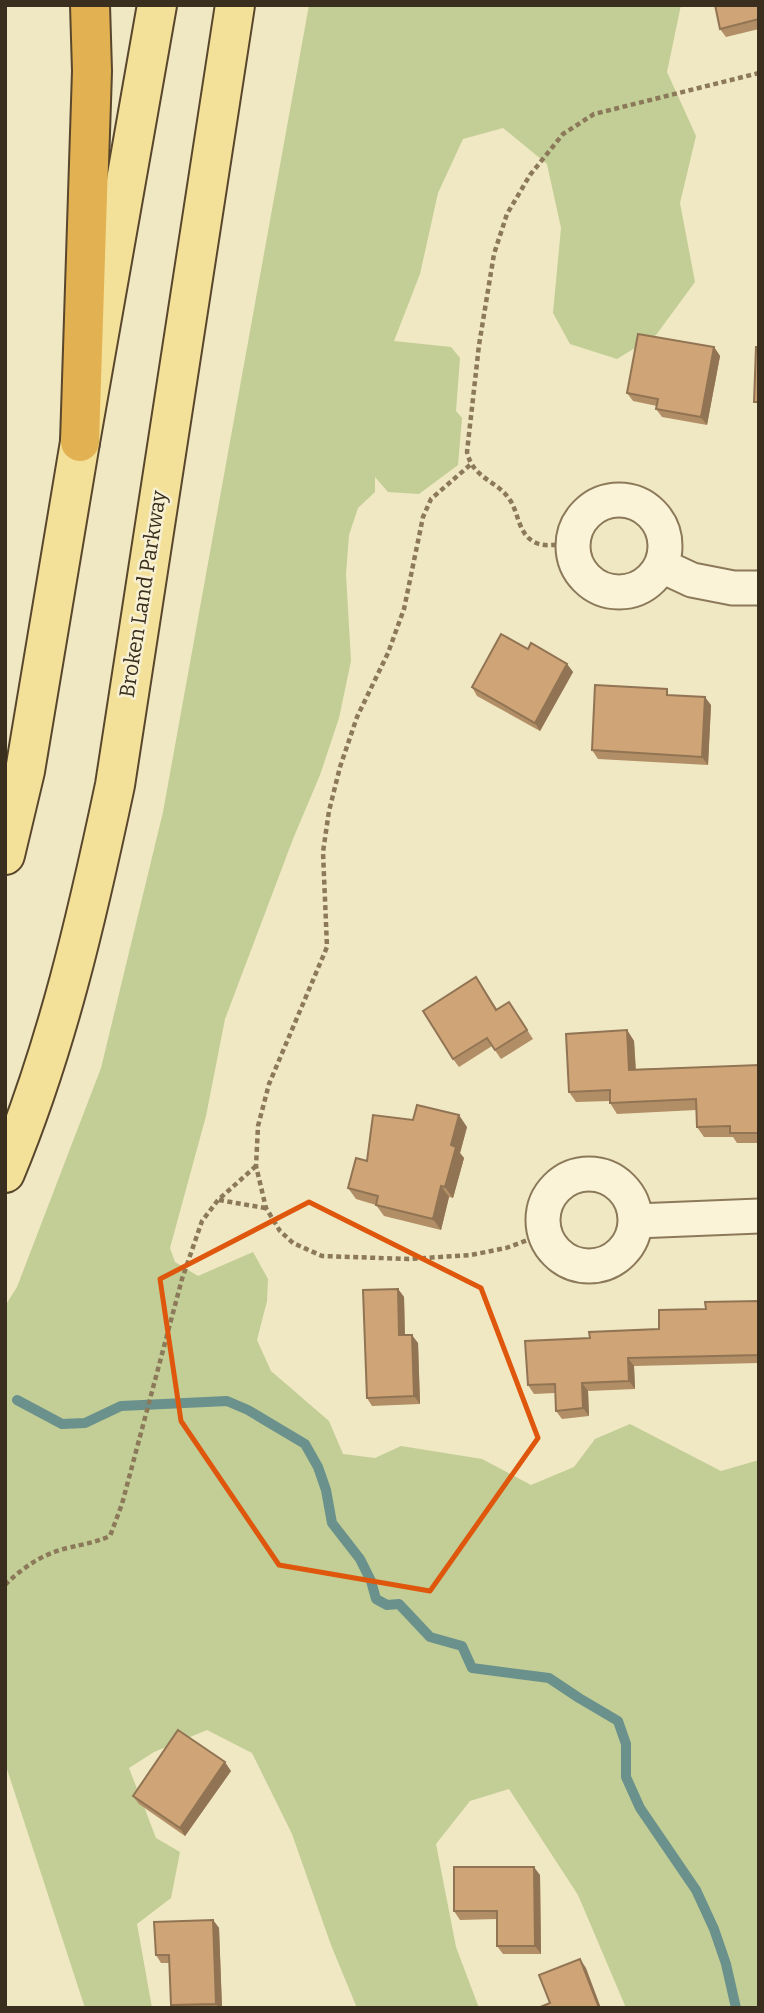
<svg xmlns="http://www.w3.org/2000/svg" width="764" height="2013" font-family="Bitter,serif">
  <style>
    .green { fill: #c2ce96 }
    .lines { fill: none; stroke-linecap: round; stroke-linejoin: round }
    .stream { stroke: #6b918c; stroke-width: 10 }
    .street-casing { stroke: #8b7959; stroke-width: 37 }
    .primary-casing { stroke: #58462d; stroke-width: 42 }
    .highway-casing { stroke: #58462d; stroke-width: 42 }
    .path { stroke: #8b7959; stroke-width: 4.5; stroke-dasharray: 5 3.5; stroke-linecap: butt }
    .street { stroke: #faf3d7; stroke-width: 33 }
    .primary { stroke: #f4e199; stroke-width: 38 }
    .highway { stroke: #e2b151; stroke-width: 38 }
    .wall { fill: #b28e66 }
    .shaded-wall { fill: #917453 }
    .building { fill: #cfa577; stroke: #917453; stroke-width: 2 }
    .marked { fill: none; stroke: #df570d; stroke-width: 5; stroke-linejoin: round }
    .labels { text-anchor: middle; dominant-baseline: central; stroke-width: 5; stroke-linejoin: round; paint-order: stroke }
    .street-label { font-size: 21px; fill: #3a2e1e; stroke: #f7f0d3 }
  </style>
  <rect width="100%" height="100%" fill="#f0e7c3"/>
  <polygon class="green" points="309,5 681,5 667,72 696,136 680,203 695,282 656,335 617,359 570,344 553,313 561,228 547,164 503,128 463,139 438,193 420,274 394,341 451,347 460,358 456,411 462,418 458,465 419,494 388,492 375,477 375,492 358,508 349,535 346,574 351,661 339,718 320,775 293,839 225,1019 206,1116 170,1248 175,1262 198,1276 253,1252 268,1279 267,1301 257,1340 271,1371 329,1421 343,1454 375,1458 401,1446 482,1459 531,1485 574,1467 595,1439 630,1424 721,1471 759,1460 759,2008 626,2008 578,1895 509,1789 470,1801 436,1844 456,1947 479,2008 357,2008 331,1945 292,1834 252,1753 207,1730 154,1752 129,1768 156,1838 180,1852 171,1898 137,1924 152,2008 85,2008 5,1763 5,1306 17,1287 101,1068 163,812"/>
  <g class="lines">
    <polyline class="stream" points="17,1400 62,1424 85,1423 121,1406 227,1401 248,1410 305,1444 318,1467 326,1490 332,1523 360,1559 371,1581 376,1599 387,1605 399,1604 430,1637 462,1646 472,1668 549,1678 579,1698 618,1721 626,1744 626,1777 640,1808 696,1890 714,1929 726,1964 736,2008"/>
    <g class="street-casing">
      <g id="street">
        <circle cx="619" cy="546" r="46"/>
        <polyline points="662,566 692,580 733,588 759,588"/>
        <circle cx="589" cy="1220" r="46"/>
        <polyline points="636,1221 759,1216"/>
      </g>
    </g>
    <g class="primary-casing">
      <g id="primary">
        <polyline points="5,855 25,771 80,442 157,5"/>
        <path d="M5,1173C57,1048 87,917 115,785L235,5"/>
      </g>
    </g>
    <g class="highway-casing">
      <polyline id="highway" points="80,442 92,71 90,5"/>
    </g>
    <g class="path">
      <polyline points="470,465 431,499 423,517 404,609 388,653 357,717 340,767 329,811 323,852 327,947 269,1084 258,1126 256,1166 266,1208 280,1231 293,1243 322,1256 409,1259 471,1255 506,1248 544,1234"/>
      <path d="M573,542C561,544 545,548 534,542C518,533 519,514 510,500C497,480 473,479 467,452L479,345L494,254L507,214L530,175L563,134L594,114L759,73"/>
      <polyline points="219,1200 265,1208"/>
      <path d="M5,1585C23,1567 43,1554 67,1548C84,1544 94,1543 110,1536L122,1504L182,1279L202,1221L218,1200L256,1166"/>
    </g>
    <use href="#street" class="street"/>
    <use href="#primary" class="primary"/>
    <use href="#highway" class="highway"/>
  </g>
  <g class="wall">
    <polygon points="759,5 759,29 726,37 720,29"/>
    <polygon points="714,347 720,356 707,425 662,417 656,409 657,406 633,401 627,393"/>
    <polygon points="528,649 567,664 573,672 540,731 477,696 472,687"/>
    <polygon points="672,695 711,705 708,765 598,759 592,750"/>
    <polygon points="482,986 497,1009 509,1002 533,1039 501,1059 492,1046 459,1067 453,1059"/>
    <polygon points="627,1030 634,1041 636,1069 759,1065 759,1143 737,1143 733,1137 704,1137 697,1127 696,1110 617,1114 610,1103 610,1101 576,1102 569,1092"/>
    <polygon points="467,1127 460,1153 464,1158 453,1198 449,1197 441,1230 384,1216 376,1205 356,1199 348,1188"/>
    <polygon points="398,1289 404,1297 405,1335 418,1343 420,1404 372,1406 367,1398"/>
    <polygon points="759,1301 759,1363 634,1366 635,1389 588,1391 589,1416 562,1419 556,1411 555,1393 534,1394 528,1385 590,1338 659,1329 706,1309"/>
    <polygon points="231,1771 185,1836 139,1804 133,1796"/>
    <polygon points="540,1875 541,1954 503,1954 497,1946 497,1919 460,1920 454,1911"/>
    <polygon points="213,1920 219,1928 222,2008 173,2008 171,2005 170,1963 161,1963 156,1955"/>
  </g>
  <g class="shaded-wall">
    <polygon points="714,347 720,356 707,425 701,417"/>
    <polygon points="567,664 573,672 540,731 535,723"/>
    <polygon points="705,697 711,705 708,765 702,757"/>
    <polygon points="627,1030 634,1041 636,1080 629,1070"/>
    <polygon points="459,1115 467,1127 460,1153 464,1158 453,1198 445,1187 451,1145"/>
    <polygon points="441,1186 449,1197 441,1230 433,1219"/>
    <polygon points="398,1289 404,1297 405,1343 399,1335"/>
    <polygon points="412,1335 418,1343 420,1404 414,1396"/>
    <polygon points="628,1358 634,1366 635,1389 629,1381"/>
    <polygon points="582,1383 588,1391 589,1416 583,1408"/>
    <polygon points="225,1762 231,1771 185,1836 180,1828"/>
    <polygon points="534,1867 540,1875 541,1954 535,1946"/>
    <polygon points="213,1920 219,1928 222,2008 219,2008 216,2004"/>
    <polygon points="580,1959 586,1968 601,2008 599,2008"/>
  </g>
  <g class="building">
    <polygon points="715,5 759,5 759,19 720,29"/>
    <polygon points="638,334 714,347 701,417 656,409 658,399 627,393"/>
    <polygon points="756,347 759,347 759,402 754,402"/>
    <polygon points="501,634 528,649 531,643 567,664 535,723 472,687"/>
    <polygon points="595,685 667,689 667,695 705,697 702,757 592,750"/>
    <polygon points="476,977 496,1010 509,1002 527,1030 495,1050 487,1038 453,1059 423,1011"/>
    <polygon points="627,1030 629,1070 759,1065 759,1133 730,1133 730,1126 697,1127 696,1099 610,1103 610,1090 569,1092 566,1034"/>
    <polygon points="417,1105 459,1115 451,1145 456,1147 445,1187 441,1186 433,1219 376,1205 378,1196 348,1188 356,1158 367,1161 373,1115 413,1120"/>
    <polygon points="398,1289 399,1335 412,1335 414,1396 367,1398 363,1290"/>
    <polygon points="759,1301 759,1355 628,1358 629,1381 582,1383 583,1408 556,1411 555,1384 528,1385 525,1341 590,1338 589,1332 659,1329 659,1310 706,1309 705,1302"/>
    <polygon points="178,1730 225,1762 180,1828 133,1796"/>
    <polygon points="454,1867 534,1867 535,1946 497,1946 497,1911 454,1911"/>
    <polygon points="213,1920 216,2004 171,2005 169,1955 156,1955 154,1922"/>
    <polygon points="580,1959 599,2008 538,2008 550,2003 539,1975"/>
  </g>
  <path class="marked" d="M309,1202L481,1288L538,1438L430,1591L279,1565L181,1421L160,1279Z"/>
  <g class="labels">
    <g class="street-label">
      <text transform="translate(143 594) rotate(-81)">Broken Land Parkway</text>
    </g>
  </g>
  <rect width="764" height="2013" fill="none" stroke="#3a2e1e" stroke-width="14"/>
</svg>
